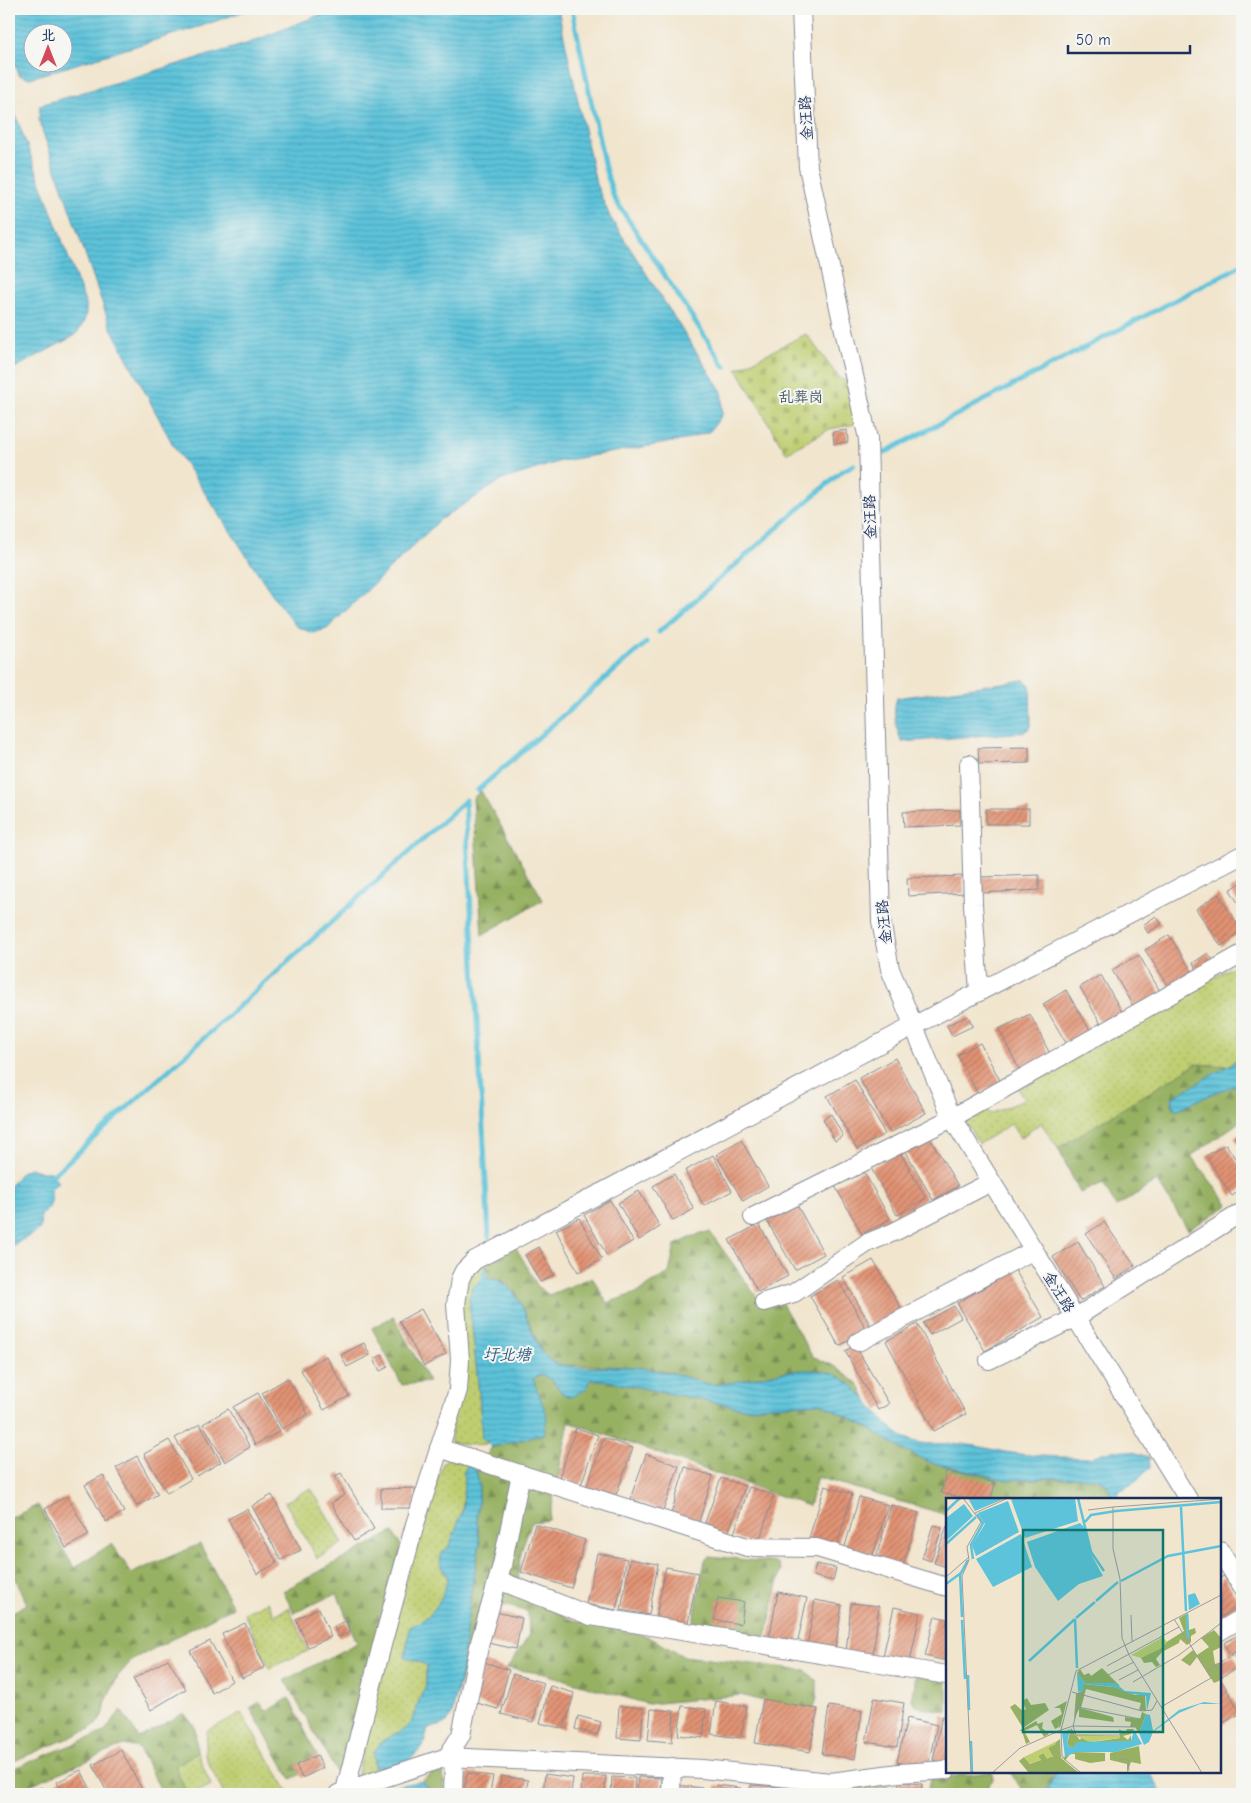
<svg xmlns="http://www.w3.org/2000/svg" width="1251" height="1803" font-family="'Comic Neue','LXGW WenKai TC',sans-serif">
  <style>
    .forest { fill: url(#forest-firs); stroke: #587060 }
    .cemetery { fill: url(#cemetery-stones); stroke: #6c7e67 }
    .garden { fill: url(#garden-dots); stroke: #6c7e67 }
    .water { fill: url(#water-rules); stroke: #3c799c; fill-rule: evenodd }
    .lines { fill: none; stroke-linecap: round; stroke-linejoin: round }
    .stream { stroke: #5dc3da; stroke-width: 5 }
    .building { fill: url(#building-hatch) }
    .minor-casing { stroke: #868a96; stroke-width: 20 }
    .minor { stroke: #fff; stroke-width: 18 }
    .labels { text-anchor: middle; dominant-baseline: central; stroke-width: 4; stroke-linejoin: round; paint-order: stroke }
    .street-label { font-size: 15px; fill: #1b2f5e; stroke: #f6f6f2 }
    .park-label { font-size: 15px; fill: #445762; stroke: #f6f6f2 }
    .water-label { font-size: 16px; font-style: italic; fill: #2f5b83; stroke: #f6f6f2 }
    .inset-river { fill: none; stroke: #5dc3da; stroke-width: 2.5 }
    .inset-road { fill: none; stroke: #9b9ca1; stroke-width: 1 }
    .view { fill: #0f766e; fill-opacity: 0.15; stroke: #0f766e; stroke-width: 2.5 }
    .inset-edge { fill: none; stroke: #1b2f5e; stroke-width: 2.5 }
  </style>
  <defs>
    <pattern id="forest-firs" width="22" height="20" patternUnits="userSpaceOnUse" patternTransform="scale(1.25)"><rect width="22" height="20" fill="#96b162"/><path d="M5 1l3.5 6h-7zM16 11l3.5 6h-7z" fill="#7a9054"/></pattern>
    <pattern id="cemetery-stones" width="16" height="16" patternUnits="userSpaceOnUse" patternTransform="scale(1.25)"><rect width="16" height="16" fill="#bece70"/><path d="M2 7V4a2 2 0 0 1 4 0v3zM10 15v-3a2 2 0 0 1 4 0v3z" fill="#a3b163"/></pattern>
    <pattern id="garden-dots" width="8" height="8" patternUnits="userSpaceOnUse" patternTransform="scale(1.25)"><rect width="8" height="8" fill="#bece70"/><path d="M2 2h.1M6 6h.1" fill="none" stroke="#a3b163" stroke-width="1.8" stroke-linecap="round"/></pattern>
    <pattern id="water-rules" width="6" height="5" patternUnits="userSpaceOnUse" patternTransform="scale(1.25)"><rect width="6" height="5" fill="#5dc3da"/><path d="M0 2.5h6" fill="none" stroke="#4c9fb4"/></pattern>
    <pattern id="building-hatch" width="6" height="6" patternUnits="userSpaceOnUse" patternTransform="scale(1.25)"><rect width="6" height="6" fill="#e29373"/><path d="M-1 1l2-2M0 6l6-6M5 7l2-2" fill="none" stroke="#b67862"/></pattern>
  </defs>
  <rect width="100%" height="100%" fill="#f6f6f2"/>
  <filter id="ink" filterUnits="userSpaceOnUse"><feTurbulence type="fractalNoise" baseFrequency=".02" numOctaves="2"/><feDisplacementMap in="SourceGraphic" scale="10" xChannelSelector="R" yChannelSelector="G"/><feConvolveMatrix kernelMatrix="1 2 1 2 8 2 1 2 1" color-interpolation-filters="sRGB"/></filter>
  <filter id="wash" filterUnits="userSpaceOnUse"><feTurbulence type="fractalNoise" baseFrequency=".0096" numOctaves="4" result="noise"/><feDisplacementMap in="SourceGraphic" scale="20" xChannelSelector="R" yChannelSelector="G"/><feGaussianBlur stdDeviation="1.12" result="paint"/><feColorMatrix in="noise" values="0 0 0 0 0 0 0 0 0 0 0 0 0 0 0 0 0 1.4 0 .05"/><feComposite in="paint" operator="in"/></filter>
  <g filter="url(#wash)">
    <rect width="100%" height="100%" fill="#f1e5cd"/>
    <g class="forest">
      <polygon points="481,791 543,900 482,935 473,798"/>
      <polygon points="1242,1056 1242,1091 1240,1093 1242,1097 1242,1120 1191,1156 1229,1205 1188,1230 1157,1181 1116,1207 1103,1183 1080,1193 1058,1148 1196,1064 1227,1066"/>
      <polygon points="710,1232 764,1307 781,1302 812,1356 836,1367 858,1384 867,1399 839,1376 790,1371 721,1385 702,1384 674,1373 631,1367 559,1365 544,1356 520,1303 509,1286 496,1278 484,1278 486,1259 514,1244 538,1287 549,1295 592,1277 607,1303 636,1293 669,1273 675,1245 701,1233"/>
      <polygon points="394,1316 394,1317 429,1382 402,1385 372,1328"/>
      <path d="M541,1374L553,1381L564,1395L586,1389L591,1380H602L743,1408L820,1403L867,1427L903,1450L1006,1480L1080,1477L1096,1478L1107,1484L1110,1491V1499H947V1511L944,1514L817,1477L809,1506L569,1422L549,1520L532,1522C521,1546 516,1566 520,1593L569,1619L647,1636L683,1656L805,1670L817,1681V1698L812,1714L741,1695L648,1704L545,1674L507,1668L529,1636L528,1612L505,1605L473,1638L457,1693L471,1591L480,1544L477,1521L479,1486L476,1470L492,1447L544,1434L533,1379Z"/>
      <polygon points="38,1505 74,1568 111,1544 132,1573 200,1544 233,1607 132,1660 118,1676 106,1701 103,1717 90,1729 9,1763 9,1614 27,1604 9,1564 9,1519"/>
      <polygon points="393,1532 402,1547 347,1770 337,1773 285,1680 357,1643 337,1593 294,1613 283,1591"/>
      <polygon points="709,1556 778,1563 781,1570 766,1637 693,1623 705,1560"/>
      <polygon points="916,1675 947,1681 947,1712 917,1706 912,1700"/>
      <polygon points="289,1698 321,1764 291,1779 250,1708 260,1702 267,1711"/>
      <polygon points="121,1710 139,1738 184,1713 195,1727 197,1752 175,1766 187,1794 163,1794 138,1748 124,1745 9,1794 9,1770 104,1732"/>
      <polygon points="443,1771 445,1794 431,1794 422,1781 435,1772"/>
      <polygon points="992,1772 994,1778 982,1794 927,1794 930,1779"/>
      <polygon points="1010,1772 1056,1772 1045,1794 1025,1794"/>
      <polygon points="865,1783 883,1783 890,1788 891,1794 859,1794 859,1788"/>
    </g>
    <polygon class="cemetery" points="806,334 840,379 847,381 855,424 830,429 786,453 737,369"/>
    <g class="garden">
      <polygon points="1232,967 1238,973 1242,971 1242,1056 1228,1066 1196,1064 1058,1148 1041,1123 1020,1138 1011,1124 979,1144 965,1121 987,1109 990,1114 1024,1100 1018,1089"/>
      <polygon points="486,1259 484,1278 472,1288 469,1299 479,1392 482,1438 488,1444 466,1445 451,1442 451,1438 463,1296 467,1279"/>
      <path d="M448,1458L468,1465C463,1492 465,1533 442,1553L443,1571L448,1578C442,1601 433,1618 410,1627L405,1657L426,1665V1685L417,1705L413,1721L406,1728L382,1741L373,1753L374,1769L357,1777L399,1599L443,1463Z"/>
      <polygon points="311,1488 343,1543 317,1558 285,1502"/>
      <polygon points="268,1602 274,1615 289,1608 308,1651 269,1668 244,1613"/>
      <polygon points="241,1713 290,1794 224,1794 205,1756 207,1731"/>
      <polygon points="197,1752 211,1785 193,1794 187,1794 175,1766"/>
    </g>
    <g class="water">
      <path d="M9,9H250L205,25L30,78L19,75L9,47ZM62,32V62H32V32Z"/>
      <polygon points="334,9 558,9 596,184 610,217 722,392 722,415 710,431 684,440 561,461 502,480 441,519 327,629 312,633 296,626 278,603 173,445 111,328 39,121 40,105 246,44"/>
      <path d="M9,97L86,305C87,318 83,327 74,336L9,371Z"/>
      <path d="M1024,680L1030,685L1031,727L1024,732L902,742C896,729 892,711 897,698Z"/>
      <polygon points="1242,1058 1242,1083 1216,1092 1176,1110 1172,1104 1173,1097"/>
      <path d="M30,1168L42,1172H50L58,1182L51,1189C52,1201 52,1208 41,1215C40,1220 41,1224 40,1228C39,1232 15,1243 9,1248V1187L21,1172Z"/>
      <path d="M484,1278C535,1278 522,1357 561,1365C583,1370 607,1366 629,1367C643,1367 657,1371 670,1373C688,1375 703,1387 721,1384C754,1380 789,1366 822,1371C863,1377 876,1427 910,1440C924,1447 946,1442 962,1444C981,1446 1000,1452 1018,1454C1042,1457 1067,1457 1090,1458C1110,1448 1129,1448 1149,1458L1150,1467L1136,1482L1119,1491L1118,1499H1110V1491L1107,1484L1096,1478L1080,1477L1006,1480L929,1462L903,1450L867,1427L820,1403L743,1408L602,1380H591L586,1389L573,1397L564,1395L553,1381L541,1374L533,1379L547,1415L544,1434L492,1447L482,1438L479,1392L469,1299L472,1288Z"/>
      <path d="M468,1465L476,1470L479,1486L477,1521L480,1544L471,1591L461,1675L452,1714L447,1723L428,1729C421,1761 404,1763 375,1769L373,1753L382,1741L406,1728L413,1721L417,1705L426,1685V1665L405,1657L410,1627C433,1618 442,1601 448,1578L440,1562L442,1553L449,1547L463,1509L464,1471Z"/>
      <polygon points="1056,1772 1150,1772 1162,1794 1045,1794"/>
      <polygon points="422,1781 431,1794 370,1794 396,1786"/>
    </g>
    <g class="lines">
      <g class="stream">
        <polyline points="572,9 605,168 614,198 725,367"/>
        <polyline points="882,454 1242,265"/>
        <polyline points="659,632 842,471 854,465"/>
        <polyline points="478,790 646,643"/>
        <polyline points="465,801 489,1237"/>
        <polyline points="53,1175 466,800"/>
        <polyline points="484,1278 485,1271"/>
      </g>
    </g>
    <g id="blocks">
      <g class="building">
        <polygon points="847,430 848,442 834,444 833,432"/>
        <polygon points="1029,747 1029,763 979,764 978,748"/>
        <rect x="986" y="809" width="43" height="15"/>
        <polygon points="960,810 960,825 904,827 903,812"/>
        <polygon points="1039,875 1039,890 982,893 981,877"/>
        <polygon points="963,876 964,893 908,896 907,878"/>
        <polygon points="1242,882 1242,909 1230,890"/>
        <polygon points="1218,894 1242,931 1221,946 1196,909"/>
        <polygon points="1156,916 1162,924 1148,933 1143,925"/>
        <polygon points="1169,935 1193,973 1170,988 1145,950"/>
        <polygon points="1208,953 1215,963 1199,973 1193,963"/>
        <polygon points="1139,955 1161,993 1134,1008 1112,970"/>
        <polygon points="1101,975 1123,1014 1102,1026 1080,987"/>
        <polygon points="1066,990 1091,1032 1068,1046 1043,1004"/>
        <polygon points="1030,1014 1051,1056 1020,1071 999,1029"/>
        <polygon points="968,1016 973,1026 952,1036 947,1025"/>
        <polygon points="980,1043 1001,1082 978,1094 957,1055"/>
        <polygon points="895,1058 926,1113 890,1133 859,1078"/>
        <polygon points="855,1080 885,1134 857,1149 827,1096"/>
        <polygon points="831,1114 843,1136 835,1141 823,1119"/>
        <polygon points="1242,1132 1242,1150 1234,1137"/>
        <polygon points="929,1136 958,1186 933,1200 905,1150"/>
        <polygon points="741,1140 768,1186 743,1201 716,1155"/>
        <polygon points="1226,1144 1242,1169 1242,1189 1232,1196 1206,1156"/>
        <polygon points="899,1151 926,1198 897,1215 871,1168"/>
        <polygon points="713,1155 732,1191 704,1206 685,1171"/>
        <polygon points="863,1170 890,1219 862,1234 835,1186"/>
        <polygon points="674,1174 694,1209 673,1221 653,1186"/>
        <polygon points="639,1191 660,1227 639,1240 618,1203"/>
        <polygon points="610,1200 633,1241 607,1256 584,1215"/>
        <polygon points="797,1205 824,1254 795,1270 767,1221"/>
        <polygon points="579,1218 602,1259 578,1272 556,1230"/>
        <polygon points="1104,1222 1135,1266 1116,1279 1086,1234"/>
        <polygon points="759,1224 788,1276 758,1292 729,1240"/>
        <polygon points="1078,1242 1105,1286 1080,1301 1053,1257"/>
        <polygon points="539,1247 554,1275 540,1282 525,1255"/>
        <polygon points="873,1260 902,1310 872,1328 843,1277"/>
        <polygon points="1015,1270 1043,1317 985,1351 957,1303"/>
        <polygon points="838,1280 867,1330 839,1346 810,1296"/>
        <polygon points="954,1306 961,1318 930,1335 923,1323"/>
        <polygon points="421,1309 446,1354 424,1366 399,1321"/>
        <polygon points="917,1324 966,1414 934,1431 886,1341"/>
        <polygon points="364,1343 370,1355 347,1367 341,1355"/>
        <polygon points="855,1345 889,1404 878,1410 845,1351"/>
        <polygon points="382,1355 388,1367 380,1371 374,1359"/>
        <polygon points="326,1356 349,1396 324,1410 301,1370"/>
        <polygon points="288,1378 308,1414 282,1429 262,1393"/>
        <polygon points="258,1393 280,1431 255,1445 233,1407"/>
        <polygon points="228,1409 250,1447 225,1462 203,1424"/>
        <polygon points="200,1424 221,1462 197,1476 175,1438"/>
        <polygon points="576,1428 598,1435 581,1485 559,1477"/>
        <polygon points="604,1438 633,1448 615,1498 586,1488"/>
        <polygon points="169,1440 191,1479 167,1493 144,1454"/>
        <polygon points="646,1454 679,1466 663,1511 630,1499"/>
        <polygon points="137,1456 158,1494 137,1506 116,1468"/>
        <polygon points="685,1467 713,1476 699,1522 671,1514"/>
        <polygon points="946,1471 995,1483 991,1499 969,1499 941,1493"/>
        <polygon points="341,1473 374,1529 354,1541 331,1503 345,1495 335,1476"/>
        <polygon points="103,1475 124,1512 106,1522 85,1485"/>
        <polygon points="721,1478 745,1486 727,1536 703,1528"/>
        <polygon points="825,1486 852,1494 836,1549 808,1541"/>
        <polygon points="749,1487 774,1495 758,1545 733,1537"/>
        <polygon points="415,1488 415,1508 381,1508 381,1489"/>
        <polygon points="272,1495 301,1550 281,1560 252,1506"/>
        <polygon points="67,1496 89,1535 66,1548 45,1509"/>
        <polygon points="859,1497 888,1505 872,1558 844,1550"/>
        <polygon points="891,1505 919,1513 903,1566 876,1558"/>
        <polygon points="247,1509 277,1563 257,1574 228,1519"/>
        <polygon points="535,1524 585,1540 571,1588 521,1572"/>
        <polygon points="933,1525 942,1528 931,1561 922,1558"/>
        <polygon points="947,1526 947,1567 934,1563"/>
        <polygon points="597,1553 627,1559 616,1610 586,1604"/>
        <polygon points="630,1559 658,1564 649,1615 621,1610"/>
        <polygon points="816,1564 836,1568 833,1581 813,1576"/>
        <polygon points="666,1567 698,1573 688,1623 656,1617"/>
        <polygon points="1224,1576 1241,1605 1220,1617 1220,1578"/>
        <polygon points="778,1592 807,1598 797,1645 769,1639"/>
        <polygon points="718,1598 744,1602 741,1624 714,1620"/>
        <polygon points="815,1600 842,1605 835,1650 807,1646"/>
        <polygon points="851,1603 879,1606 873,1656 846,1653"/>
        <polygon points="894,1607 920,1613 910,1662 883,1656"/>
        <polygon points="319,1608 331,1637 308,1647 296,1619"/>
        <polygon points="495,1612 522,1618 516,1649 488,1643"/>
        <polygon points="935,1616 947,1619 947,1661 925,1656"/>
        <polygon points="346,1621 351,1632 338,1637 334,1626"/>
        <polygon points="245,1623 265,1667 242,1678 222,1634"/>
        <polygon points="1242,1633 1242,1648 1230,1655 1224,1643"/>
        <polygon points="210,1641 232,1681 212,1693 190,1651"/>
        <polygon points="1233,1655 1240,1666 1220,1678 1241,1713 1221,1724 1220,1721 1220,1662"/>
        <polygon points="168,1659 186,1689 151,1710 133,1679"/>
        <polygon points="484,1662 509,1670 498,1709 473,1702"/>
        <polygon points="513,1674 544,1683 533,1722 501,1714"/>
        <polygon points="550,1686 574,1693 564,1729 540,1723"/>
        <polygon points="874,1698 904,1703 897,1747 866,1742"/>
        <polygon points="763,1699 818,1709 810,1752 755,1743"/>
        <polygon points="716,1701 746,1706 741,1738 711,1734"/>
        <polygon points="619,1706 643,1708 641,1740 617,1738"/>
        <polygon points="682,1706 706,1709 703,1738 678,1735"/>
        <polygon points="829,1706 862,1711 855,1759 822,1754"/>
        <polygon points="651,1709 674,1711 672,1742 648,1740"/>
        <polygon points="578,1716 601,1722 597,1735 575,1729"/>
        <polygon points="942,1716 947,1717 947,1763 933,1760"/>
        <polygon points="907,1718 937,1725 927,1769 897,1762"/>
        <polygon points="121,1750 142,1789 133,1794 108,1794 93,1765"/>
        <polygon points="317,1755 323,1768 302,1778 296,1765"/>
        <polygon points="81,1770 93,1794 62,1794 57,1782"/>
        <polygon points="467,1773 493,1776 490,1794 464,1794"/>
        <polygon points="545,1774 573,1778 571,1794 543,1794"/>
        <polygon points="501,1776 528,1780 526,1794 499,1794"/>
        <polygon points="582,1776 606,1776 605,1794 581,1794"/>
        <polygon points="612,1777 635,1778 634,1794 611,1794"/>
        <polygon points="638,1777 662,1778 661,1794 637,1794"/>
        <polygon points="899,1782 922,1784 921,1794 898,1794"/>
        <polygon points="677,1785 703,1788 702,1794 676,1794"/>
        <polygon points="716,1785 741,1788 740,1794 715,1794"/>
        <polygon points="751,1785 778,1787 777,1794 750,1794"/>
        <polygon points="42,1787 45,1794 23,1794"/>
        <polygon points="786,1788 819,1791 819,1794 786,1794"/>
      </g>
    </g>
  </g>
  <g filter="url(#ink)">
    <use href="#blocks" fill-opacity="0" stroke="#868a96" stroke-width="1"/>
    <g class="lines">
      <g class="minor-casing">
        <g id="minor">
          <polyline points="801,9 808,167 868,439 881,921 890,969 952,1118 1188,1499"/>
          <polyline points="969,764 973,904 979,992"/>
          <polyline points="753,1217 952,1118 1242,954"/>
          <polyline points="764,1302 794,1293 867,1243 894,1232 991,1182"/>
          <polyline points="858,1342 1034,1250"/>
          <polyline points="989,1360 1075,1318 1242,1212"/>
          <polyline points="439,1448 747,1547 817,1548 947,1587"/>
          <polyline points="1220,1551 1242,1587"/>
          <polyline points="498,1580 591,1616 947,1675"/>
          <polyline points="1220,1631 1242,1618"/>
          <polyline points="447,1757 461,1735 480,1642 502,1565 521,1474"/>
          <polyline points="338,1794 345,1791 383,1641 415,1524 458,1390 460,1360 456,1304 460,1279 464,1271 475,1260 500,1247 896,1035 1242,855"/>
          <polyline points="345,1794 345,1791 447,1757 702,1769 831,1782 899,1773 947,1770"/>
          <polyline points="453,1794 454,1757"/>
          <polyline points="671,1794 672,1767"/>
        </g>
      </g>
      <use href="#minor" class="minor"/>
    </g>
  </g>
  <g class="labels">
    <g class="street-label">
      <text transform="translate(806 118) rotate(-93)">金汪路</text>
      <text transform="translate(870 517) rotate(-92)">金汪路</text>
      <text transform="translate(884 922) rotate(-96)">金汪路</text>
      <text transform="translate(1059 1292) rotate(58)">金汪路</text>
    </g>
    <g class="park-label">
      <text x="801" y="397">乱葬岗</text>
    </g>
    <g class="water-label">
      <text x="507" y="1355">圩北塘</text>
    </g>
  </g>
  <g transform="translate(946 1498)">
    <rect width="275" height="275" fill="#f1e5cd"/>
    <path d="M242,115L243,132L249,130L250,135L245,138V144L241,147L234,141L233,145L216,154L210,161L214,167L210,169L206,164L198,165L195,160L238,133L233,120ZM268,132L275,140V149L267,153L269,166L275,164V182L268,185L251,159L244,168L235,162L247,152L251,157L263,149L255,140ZM156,170L174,188L139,185L131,175L134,171L138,177L143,175L145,178ZM137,186L168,189L189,197H199L200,213L193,212L195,205L140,191L135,210L167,219L168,224L133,219V211L128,221L130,196L137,192ZM81,200L85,207L99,205L103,212L77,230L64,209L69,206L77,213L80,211L76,203ZM121,203L114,230L111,224L113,229L109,231L105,223L116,216L114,210H108ZM196,214L200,216L193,235L189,229H184L185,224L179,223V219L194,221ZM90,223L92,226L97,224L96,230L103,236L98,239L91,227L78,233L84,244L80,246L76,233H73ZM125,230L134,242L136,238L147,244L174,240L173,231L179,235L181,231H188L185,236L177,238L182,242L185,237V243L160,246L135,244L126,250L121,246ZM114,241L115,260L133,275H83L73,263L78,259L84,266L95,262L92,258L97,255L107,259L102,250ZM193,248L195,266L185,264L181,275V266L164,262V255ZM130,254L159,255V263L144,265L129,261V256H124L119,263L116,255L118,259L123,256Z" fill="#96b162"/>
    <path d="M217,139L221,144L214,151L195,160L185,157ZM127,236L174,238V240L143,244ZM109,244L110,246L102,250L107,258L101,261L97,255L92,258L95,262L84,266L78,259Z" fill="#bece70"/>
    <path d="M22,0H60L29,13ZM129,0L132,23L79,40L65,1ZM62,3L73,34L30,58L26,47L39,26L32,15ZM18,6L27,18L0,43V20ZM134,25L138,29L145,56L157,78L133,86L112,103L89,69L81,44ZM75,36L86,69L47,89L30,61ZM249,95L254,106L243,112L242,97ZM131,175L139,185H169L179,193L205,195L201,213L200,198L181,195L168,189L137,186L138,192L132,194ZM258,204L275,206H254L233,215L207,234L203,244L198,247L193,235L200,216L204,217L207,233L233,212ZM124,231L121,246L126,250L131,244L185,243L188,232L196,246L169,254H130L119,259L116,235Z" fill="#5dc3da"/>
    <path class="inset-river" d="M132,0L145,54L158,73M235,9L240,113M0,13L14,0M139,24L145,17L170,13L275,4M0,46L30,19M27,61L25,47L37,25L31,16M14,75L16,119M175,83L222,58L275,48M0,86L15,75L22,62M150,103L172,84M241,116L242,140M130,120L149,104M129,121L131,170M16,122L19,181M83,163L129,121M22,177L23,212M25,243L26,275"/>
    <path class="inset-road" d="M17,0L35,24L21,49L23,62L16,78L25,275M142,12L167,9M29,15L62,0M0,79L23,59M185,117L186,143M161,168L233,129M261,173L269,168L275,171M162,177L188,164M173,182L192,172M187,184L233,157L275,125M126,194L196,213L206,212L211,203M132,209L194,221M215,209L265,180L228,121M127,228L130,237H176M127,228L135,197M173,261L182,262L183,273M46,275L74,250L115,232L130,173L275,97M135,275L116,259L115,232L127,228L189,229M154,275H194M256,275L183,157L176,140L174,81L167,51V9L275,1"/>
    <path class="view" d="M77,32H217V234H77Z"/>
    <rect width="275" height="275" class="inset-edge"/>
  </g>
  <rect width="1251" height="1803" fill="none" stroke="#f6f6f2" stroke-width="30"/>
  <g transform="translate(48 48)"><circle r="24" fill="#f6f6f2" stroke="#9ea6b7"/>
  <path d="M0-4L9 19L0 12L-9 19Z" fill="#d1495b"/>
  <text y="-8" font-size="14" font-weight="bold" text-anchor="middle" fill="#1b2f5e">北</text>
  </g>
  <path d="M1068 45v8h122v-8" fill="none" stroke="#1b2f5e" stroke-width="2.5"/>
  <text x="1076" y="45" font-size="15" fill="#1b2f5e" stroke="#f6f6f2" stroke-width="4" paint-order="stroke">50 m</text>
</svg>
